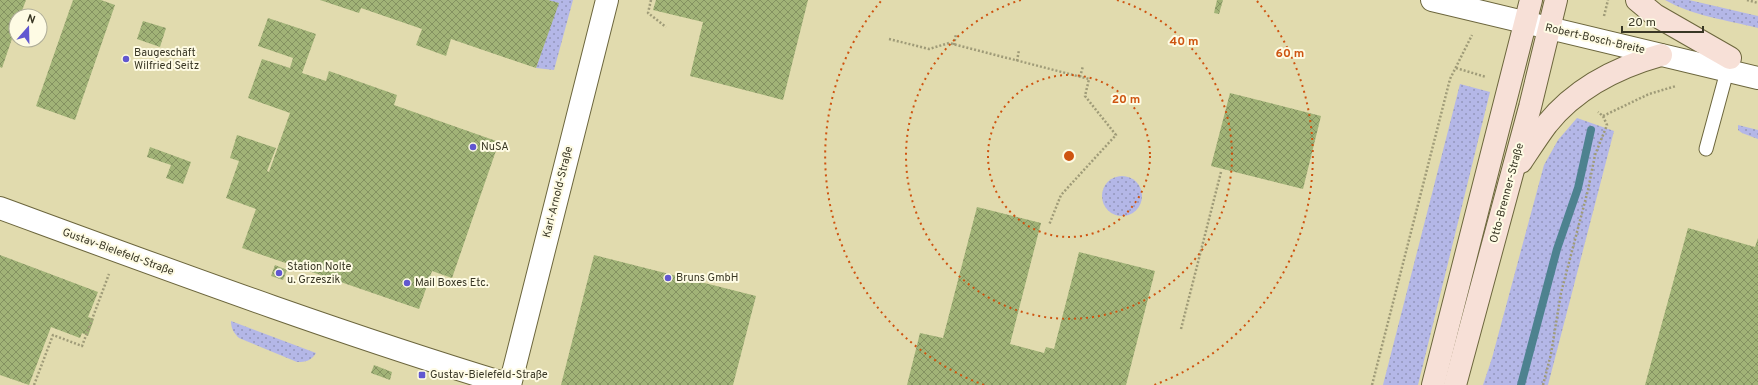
<svg xmlns="http://www.w3.org/2000/svg" width="1758" height="385" font-family="Overpass,sans-serif">
  <style>
    .grass { fill: url(#grass-dots) }
    .lines { fill: none; stroke-linecap: round; stroke-linejoin: round }
    .stream { stroke: #4d828f; stroke-width: 8 }
    .building { fill: url(#building-cross-hatch) }
    .lane-casing { stroke: #6c663d; stroke-width: 15 }
    .street-casing { stroke: #6c663d; stroke-width: 24 }
    .secondary-casing { stroke: #6c663d; stroke-width: 24 }
    .path { stroke: #9f9b78; stroke-width: 2.5; stroke-dasharray: 2 2; stroke-linecap: butt }
    .lane { stroke: #fff; stroke-width: 13 }
    .street { stroke: #fff; stroke-width: 22 }
    .secondary { stroke: #f7e0d7; stroke-width: 22 }
    .ring { fill: none; stroke: #ce5410; stroke-width: 2; stroke-dasharray: 2 4 }
    .poi-dot { fill: #6157d0; stroke: #fefbe4; stroke-width: 1.5 }
    .labels { text-anchor: middle; dominant-baseline: central; stroke-width: 4; stroke-linejoin: round; paint-order: stroke }
    .street-label { font-size: 11px; fill: #393725; stroke: #fefbe4 }
    .poi-label { font-size: 11px; fill: #393725; stroke: #fefbe4; text-anchor: start }
    .centre { fill: #ce5410; stroke: #fefbe4; stroke-width: 2 }
    .ring-label { font-size: 12px; text-anchor: middle; font-weight: bold; fill: #ce5410; stroke: #fefbe4; stroke-width: 4; stroke-linejoin: round; paint-order: stroke }
  </style>
  <defs>
    <pattern id="grass-dots" width="8" height="8" patternUnits="userSpaceOnUse"><rect width="8" height="8" fill="#b4b7e7"/><path d="M2 2h.1M6 6h.1" fill="none" stroke="#9396bb" stroke-width="1.8" stroke-linecap="round"/></pattern>
    <pattern id="building-cross-hatch" width="8" height="8" patternUnits="userSpaceOnUse"><rect width="8" height="8" fill="#a1b377"/><path d="M0 0l8 8M0 8l8-8" fill="none" stroke="#849261"/></pattern>
  </defs>
  <rect width="100%" height="100%" fill="#e1dbae"/>
  <g class="grass">
    <polygon points="548,0 573,0 554,70 536,68 558,4"/>
    <path d="M1665,0H1689L1758,16V28C1727,20 1693,16 1665,0Z"/>
    <polygon points="1460,84 1490,92 1418,385 1383,385"/>
    <polygon points="1577,118 1614,131 1548,385 1483,385 1492,358 1544,165 1558,140"/>
    <polygon points="1738,125 1758,130 1758,139 1742,133 1738,130"/>
    <circle cx="1122" cy="196" r="20"/>
    <path d="M231,321L316,353C311,361 306,362 297,362L239,338C234,333 231,329 231,321Z"/>
  </g>
  <g class="lines">
    <polyline class="stream" points="1521,385 1557,249 1578,188 1591,130"/>
  </g>
  <g class="building">
    <polygon points="0,0 26,0 20,16 16,16 16,27 2,68 0,67"/>
    <polygon points="73,0 101,0 115,5 75,120 36,106"/>
    <polygon points="320,0 548,0 559,3 536,68 451,39 446,56 416,45 422,29 361,8 359,13"/>
    <polygon points="656,0 808,0 783,100 690,76 703,22 653,10"/>
    <polygon points="1217,0 1223,0 1219,14 1214,13"/>
    <polygon points="268,18 316,34 302,73 326,81 329,71 397,95 394,105 499,142 452,278 432,271 419,309 242,248 256,209 226,198 239,161 230,158 237,135 276,148 267,171 269,172 290,113 248,98 262,59 290,68 293,58 258,46"/>
    <polygon points="143,21 166,28 160,47 137,39"/>
    <polygon points="1230,93 1321,116 1303,189 1211,166"/>
    <polygon points="150,147 191,162 183,184 166,178 171,165 147,157"/>
    <polygon points="977,207 1041,223 1010,344 1044,353 1046,347 1054,349 1079,252 1155,271 1126,385 907,385 920,333 943,338"/>
    <polygon points="1688,228 1755,247 1758,238 1758,385 1645,385"/>
    <polygon points="0,255 98,292 88,317 94,319 88,336 82,333 80,338 51,327 29,385 0,375"/>
    <polygon points="594,255 756,296 733,385 561,385"/>
    <polygon points="275,265 287,270 283,280 271,276"/>
    <polygon points="374,365 392,372 390,380 371,373"/>
  </g>
  <g class="lines">
    <g class="lane-casing">
      <polyline id="lane" points="1706,149 1729,64"/>
    </g>
    <g class="street-casing">
      <g id="street">
        <polyline points="1432,0 1758,78"/>
        <path d="M0,208C169,270 338,333 510,385"/>
        <polyline points="510,385 607,0"/>
      </g>
    </g>
    <g class="secondary-casing">
      <g id="secondary">
        <polyline points="1637,0 1655,15 1730,58"/>
        <path d="M1521,162C1529,150 1538,136 1547,124C1576,88 1618,67 1661,55"/>
        <polyline points="1433,385 1531,0"/>
        <polyline points="1455,385 1530,107 1556,0"/>
      </g>
    </g>
    <g class="path">
      <polyline points="651,0 648,13 666,27"/>
      <polyline points="1747,0 1758,3"/>
      <polyline points="1604,16 1608,0"/>
      <polyline points="889,39 929,49 949,43 1089,79 1085,96 1116,135 1061,195 1049,225"/>
      <polyline points="954,45 956,34"/>
      <polyline points="1017,61 1019,50"/>
      <polyline points="1456,68 1486,77"/>
      <polyline points="1080,77 1083,66"/>
      <polyline points="1603,116 1649,94 1676,86"/>
      <polyline points="1181,329 1221,172"/>
      <polyline points="34,385 53,335 82,346 109,274"/>
      <polyline points="1372,385 1450,79 1472,35"/>
      <polyline points="1543,385 1551,354 1561,293 1588,190 1595,155 1607,125 1603,116 1598,112"/>
    </g>
    <use href="#lane" class="lane"/>
    <use href="#street" class="street"/>
    <use href="#secondary" class="secondary"/>
  </g>
  <g class="ring">
    <circle cx="1069" cy="156" r="81"/>
    <path d="M1117 0A163 163 0 1 1 1021 0"/>
    <path d="M984 385A244 244 0 0 1 881 1M1257 1A244 244 0 0 1 1154 385"/>
  </g>
  <g class="poi-dot">
    <circle cx="126" cy="59" r="4"/>
    <circle cx="473" cy="147" r="4"/>
    <circle cx="279" cy="273" r="4"/>
    <circle cx="668" cy="278" r="4"/>
    <circle cx="407" cy="283" r="4"/>
    <rect x="418" y="371" width="8" height="8" rx="2"/>
  </g>
  <g class="labels">
    <g class="street-label">
      <text transform="translate(1595 39) rotate(13)">Robert-Bosch-Breite</text>
      <text transform="translate(558 192) rotate(-76)">Karl-Arnold-Straße</text>
      <text transform="translate(1507 193) rotate(-75)">Otto-Brenner-Straße</text>
      <text transform="translate(118 252) rotate(20)">Gustav-Bielefeld-Straße</text>
    </g>
    <g class="poi-label">
      <text x="134" y="53">Baugeschäft<tspan x="134" dy="13">Wilfried Seitz</tspan></text>
      <text x="481" y="147">NuSA</text>
      <text x="287" y="267">Station Nolte<tspan x="287" dy="13">u. Grzeszik</tspan></text>
      <text x="676" y="278">Bruns GmbH</text>
      <text x="415" y="283">Mail Boxes Etc.</text>
      <text x="430" y="375">Gustav-Bielefeld-Straße</text>
    </g>
  </g>
  <circle cx="1069" cy="156" r="6" class="centre"/>
  <g class="ring-label">
    <text x="1184" y="45">40 m</text>
    <text x="1290" y="57">60 m</text>
    <text x="1126" y="103">20 m</text>
  </g>
  <g transform="translate(28 28) rotate(20)"><circle r="19" fill="#fefbe4" stroke="#afad98"/>
  <path d="M0-3L7 15L0 10L-7 15Z" fill="#6157d0"/>
  <text y="-6" font-size="11" font-weight="bold" text-anchor="middle" fill="#393725">N</text>
  </g>
  <path d="M1622 26v6h81v-6" fill="none" stroke="#393725" stroke-width="2"/>
  <text x="1628" y="26" font-size="12" fill="#393725" stroke="#fefbe4" stroke-width="3" paint-order="stroke">20 m</text>
</svg>
